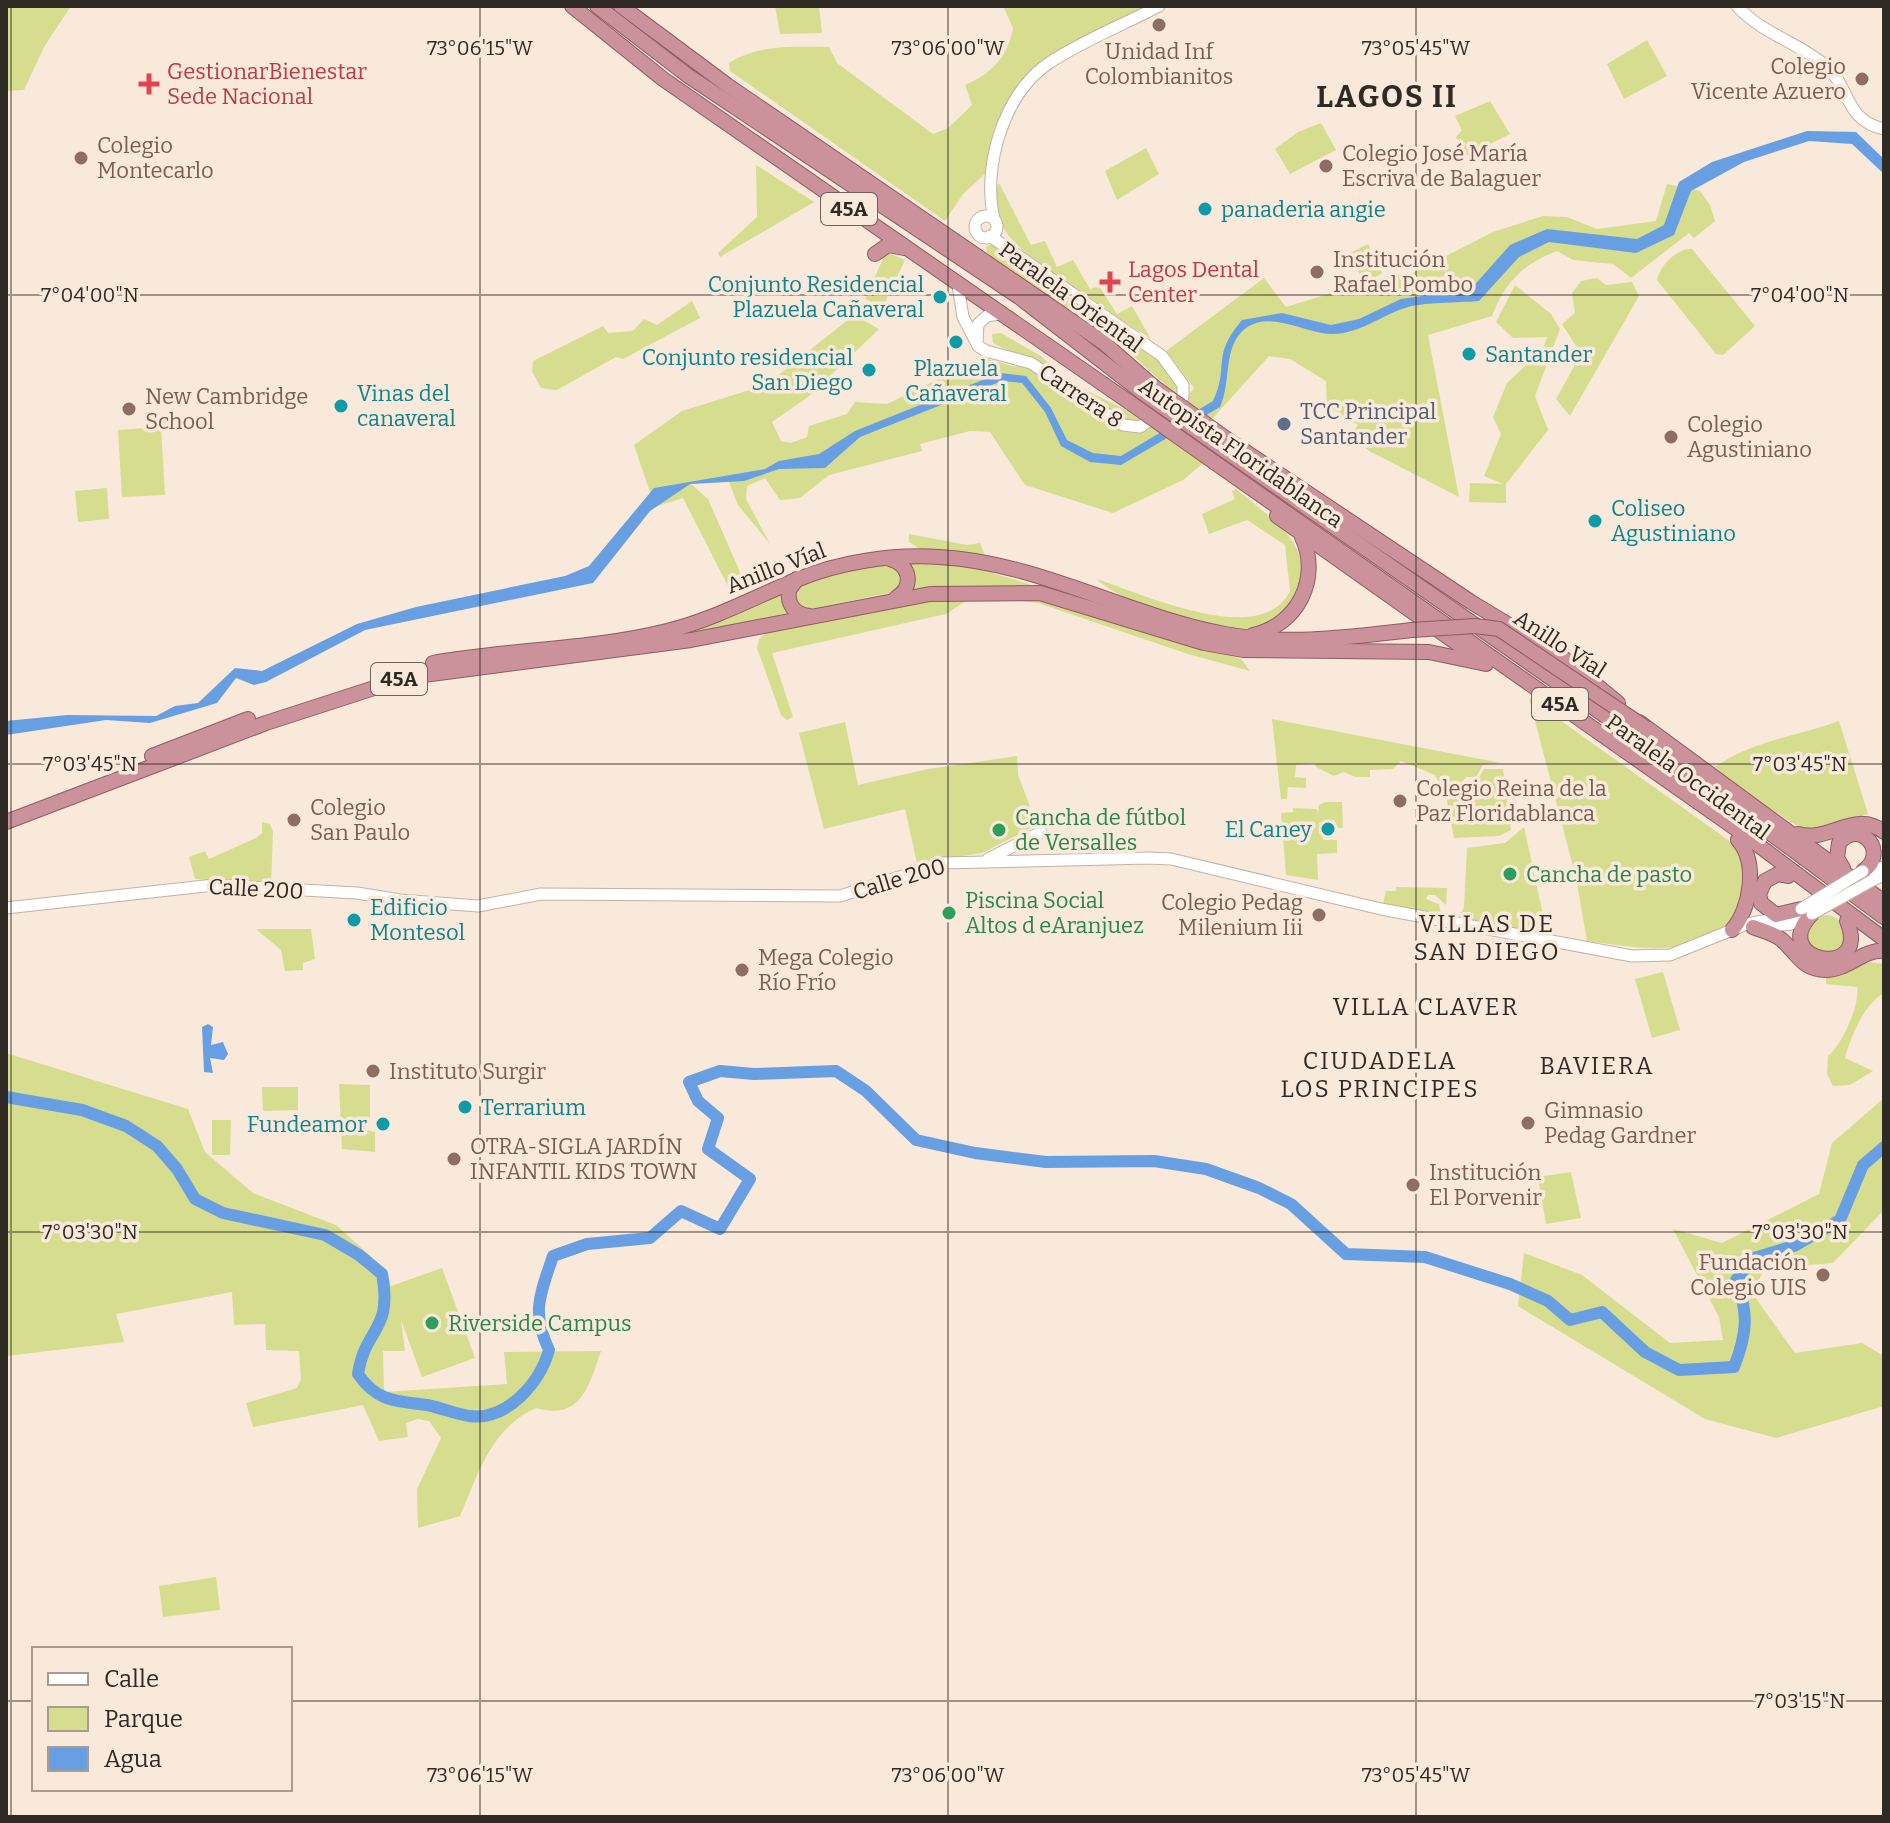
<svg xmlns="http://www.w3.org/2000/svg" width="1890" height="1823" font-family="Bitter,serif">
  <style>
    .green { fill: #d7dd8e }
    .water { fill: #689fe2 }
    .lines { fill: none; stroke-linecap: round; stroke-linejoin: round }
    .river { stroke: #689fe2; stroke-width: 12 }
    .secondary-casing { stroke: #c1b2a3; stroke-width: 13 }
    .trunk-casing { stroke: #8e5b62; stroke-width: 16 }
    .secondary { stroke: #fff; stroke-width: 11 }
    .trunk { stroke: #cc929c; stroke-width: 14 }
    .secondary-bridge-casing { stroke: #c1b2a3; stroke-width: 13; stroke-linecap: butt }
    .trunk-bridge-casing { stroke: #8e5b62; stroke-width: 16; stroke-linecap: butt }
    .secondary-bridge { stroke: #fff; stroke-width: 11 }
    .trunk-bridge { stroke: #cc929c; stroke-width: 14 }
    .ticks { fill: none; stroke: #302a24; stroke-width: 2; stroke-opacity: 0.45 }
    .education-dot { fill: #8d6e63; stroke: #f9e9da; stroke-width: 3 }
    .health-dot { fill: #e0444e; stroke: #f9e9da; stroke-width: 3 }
    .culture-dot { fill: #0f9aa8; stroke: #f9e9da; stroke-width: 3 }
    .service-dot { fill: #5c6f8a; stroke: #f9e9da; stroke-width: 3 }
    .leisure-dot { fill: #2e9e5b; stroke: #f9e9da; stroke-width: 3 }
    .labels { text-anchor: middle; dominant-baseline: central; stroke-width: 7; stroke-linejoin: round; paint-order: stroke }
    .shield { fill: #f9e9da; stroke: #6c635b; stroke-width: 2 }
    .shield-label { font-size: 20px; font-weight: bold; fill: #302a24 }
    .education-label { font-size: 22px; fill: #785e54; stroke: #f9e9da; text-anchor: start }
    .health-label { font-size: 22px; fill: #be3a42; stroke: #f9e9da; text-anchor: start }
    .culture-label { font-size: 22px; fill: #0d838f; stroke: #f9e9da; text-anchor: start }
    .street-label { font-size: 22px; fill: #302a24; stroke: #f9e9da }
    .service-label { font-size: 22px; fill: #4e5e75; stroke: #f9e9da; text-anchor: start }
    .leisure-label { font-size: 22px; fill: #27864d; stroke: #f9e9da; text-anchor: start }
    .neighbourhood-label { font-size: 24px; letter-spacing: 2px; fill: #302a24; stroke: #f9e9da }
    .district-label { font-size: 30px; font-weight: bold; letter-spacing: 2px; fill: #302a24; stroke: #f9e9da }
    .ticks-label { font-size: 20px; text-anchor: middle; fill: #302a24; stroke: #f9e9da; stroke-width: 7; stroke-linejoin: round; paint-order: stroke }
  </style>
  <rect width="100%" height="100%" fill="#f9e9da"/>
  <g class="green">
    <polygon points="71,6 44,47 24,90 6,91 6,7"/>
    <polygon points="775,6 819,6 822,33 780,34"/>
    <path d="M1003,6H1157L1057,62L1039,76L1013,107L987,172L963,194L945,221L730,71L729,63C758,44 795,47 829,47L837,63L933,134L948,128L972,105L965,85C991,74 1008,57 1013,28Z"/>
    <polygon points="1647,40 1667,76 1624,99 1607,64"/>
    <polygon points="1490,101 1510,134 1466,156 1456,137 1462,130 1455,116"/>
    <polygon points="1321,123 1336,150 1290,174 1275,149 1298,132"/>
    <polygon points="1146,148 1159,174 1117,200 1105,171"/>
    <polygon points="756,165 814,202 720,257 718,253 757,217"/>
    <path d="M999,183L1031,245L1045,241L1057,267L1073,260L1090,289L1099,286L1117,314L1132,306L1151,339C1126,323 1102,307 1078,290C1046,267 978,232 999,183Z"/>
    <path d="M1667,184L1700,191L1710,205L1715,221L1694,238L1689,233L1631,278L1613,264L1573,260L1557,251C1523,264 1505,282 1492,316L1428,335L1459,497L1371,452L1349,436L1358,425L1327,406L1326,381L1290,359L1269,356L1203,429L1177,410L1194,388L1166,351L1264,278L1286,307L1364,283L1350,253L1368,244L1382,273L1368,282L1398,273L1401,279L1493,232L1543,216L1567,217L1597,229L1656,221Z"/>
    <polygon points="994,242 1095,311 1083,320 987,254 986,247"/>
    <path d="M1692,249L1755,326L1723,355L1716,354L1657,280C1660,265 1677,248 1692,249Z"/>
    <polygon points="886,252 905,260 883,307 865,299"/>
    <polygon points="1597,278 1606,285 1632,282 1639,296 1570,416 1556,399 1581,354 1562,324 1575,313 1572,293 1581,281"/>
    <polygon points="1515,285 1551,314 1560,329 1535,396 1548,430 1506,484 1506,503 1469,502 1470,483 1503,484 1484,476 1501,434 1493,417 1507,383 1543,349 1547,337 1513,338 1496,322"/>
    <polygon points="692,301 700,318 623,359 616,357 557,390 541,388 532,371 533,361 603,326 608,333 633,331 644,319 657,325"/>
    <polygon points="854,315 879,329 808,397 772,422 781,441 791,443 807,437 809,426 847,414 855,402 887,404 943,377 982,378 978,356 1015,367 1015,354 993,343 992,334 1001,333 1041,356 1066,380 1124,409 1205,462 1183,480 1113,513 1025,485 990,432 970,431 920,444 922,451 829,475 800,498 780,500 765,478 747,486 746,499 770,544 738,505 729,482 691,484 708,499 747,588 731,592 683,498 655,507 634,445 682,411 766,385"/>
    <path d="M1123,332C1145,348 1177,363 1180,394L1173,392L1117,341Z"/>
    <polygon points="161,427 165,495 122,497 118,430"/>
    <polygon points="107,488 109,519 78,522 75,491"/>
    <path d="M1236,489C1254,504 1277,520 1291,539C1317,576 1288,628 1245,630C1210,631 1170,614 1136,606C1123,594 1109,591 1096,579C1142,593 1261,650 1290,591L1285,545L1247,520L1209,534L1202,514L1235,499L1232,491Z"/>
    <polygon points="909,534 967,545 980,543 987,561 920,549 909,542"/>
    <polygon points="907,561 955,562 1042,588 908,592"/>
    <polygon points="889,563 902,571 901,585 894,592 805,610 796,605 795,589 804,580"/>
    <polygon points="784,588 794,615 644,641"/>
    <polygon points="1036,596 1241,659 1250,671 1188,654 1038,603 999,598 966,601 946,614 772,653 793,717 787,720 781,715 757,648 759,639 767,632 920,598"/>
    <path d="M1529,698L1738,847L1746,865L1737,917C1685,959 1648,949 1587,941L1576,878Z"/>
    <polygon points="1272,719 1501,763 1483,765 1476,777 1466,777 1458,787 1444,793 1435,775 1401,761 1393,769 1370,770 1370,777 1355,777 1344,772 1334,776 1316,767 1315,763 1296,765 1295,777 1306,778 1306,788 1288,787 1287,799 1281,799"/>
    <path d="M1839,721L1868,814C1849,818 1825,830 1807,830C1799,830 1720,775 1715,767C1751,741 1798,736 1839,721Z"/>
    <polygon points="845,722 858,785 928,769 1017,756 1018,775 1037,825 982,853 917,863 905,809 824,829 799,733"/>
    <polygon points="1484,769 1503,769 1511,830 1499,836 1454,838 1446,796 1468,782 1477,781"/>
    <polygon points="1325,802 1342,802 1343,828 1338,828 1334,820 1319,823 1323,840 1337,840 1337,853 1317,854 1318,880 1286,875 1281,813 1293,812 1293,808 1317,809 1318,815 1319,805"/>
    <polygon points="262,822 270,824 273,832 271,885 195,879 189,857 205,851 209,859 256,838 262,833"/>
    <polygon points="1524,827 1542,910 1538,936 1458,919 1464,907 1467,848 1505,843"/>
    <polygon points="1396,887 1447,888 1446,905 1435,895 1428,895 1426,899 1439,904 1441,915 1383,903 1386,891 1396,891"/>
    <circle cx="1826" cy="934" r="19"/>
    <polygon points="256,929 311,929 315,959 303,963 303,970 285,971 281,950"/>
    <path d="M1870,962L1884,964V993C1864,1004 1851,1036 1845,1058L1873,1071L1850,1085L1833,1086L1827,1074L1828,1056C1842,1045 1860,1005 1857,987L1826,984V977Z"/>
    <polygon points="1663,972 1680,1030 1652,1038 1635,979"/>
    <path d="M6,1053L188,1109L205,1152L253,1193L336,1225L386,1270L391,1286L442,1268L475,1358L422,1377L401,1320L405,1351H383L384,1392L507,1384L504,1352L601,1351C589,1386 581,1421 536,1408C491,1428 478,1474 460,1516L418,1528L417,1489L441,1438L429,1421L418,1419L406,1423L408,1437L379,1441L363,1405L253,1427L246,1403L297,1388L301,1379L299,1351L266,1350L265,1324L234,1325L232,1292L116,1314L124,1342L6,1356Z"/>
    <polygon points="339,1084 370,1085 370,1118 359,1119 361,1129 375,1132 375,1152 342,1149"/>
    <polygon points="262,1087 298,1087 298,1110 263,1111"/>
    <polygon points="1884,1098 1884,1210 1833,1263 1765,1269 1758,1281 1755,1297 1795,1353 1862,1343 1884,1356 1884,1406 1776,1438 1705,1419 1518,1306 1524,1253 1582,1275 1670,1343 1723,1340 1719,1317 1673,1229 1722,1243 1819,1194 1832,1143"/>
    <polygon points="212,1120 231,1120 230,1155 212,1155"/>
    <polygon points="1571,1172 1581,1218 1546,1224 1538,1177"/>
    <polygon points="216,1577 220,1610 163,1617 159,1586"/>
  </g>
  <g class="water">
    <path d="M1807,131L1856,132L1884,159V174L1852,144L1809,141L1744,162L1691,191L1674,235L1636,253L1549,242L1519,257L1479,301C1459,303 1421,302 1405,308C1380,316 1358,335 1330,334C1304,333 1271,310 1246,328C1222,346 1232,381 1220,407L1121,465L1090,462L1061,446L1045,412L1022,383L1002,381L860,437L825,468L779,469L744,481L690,484L650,511L593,583L365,630L266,682L254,685L236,678L217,703L150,723L106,720L6,735V721L67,715L156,716L175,706L198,703L235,668L262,671L357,624L416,607L565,576L589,566L654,488L765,469L779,461L819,454L855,431L1000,373L1026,376L1051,408L1067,440L1093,453L1121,456L1213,401C1230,366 1210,358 1242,320L1282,313L1331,325L1359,319L1401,299L1471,289L1510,245L1547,229L1637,239L1664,225L1679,182L1712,162Z"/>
    <polygon points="208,1024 213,1027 211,1045 223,1042 228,1054 224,1060 210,1058 213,1073 204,1072 202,1027"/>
  </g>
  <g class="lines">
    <path class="river" d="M6,1097L82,1110L126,1126L157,1146L177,1169L195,1199L223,1213L325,1235L359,1255L382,1274C393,1332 365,1327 358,1374C377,1402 396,1401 427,1405C442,1408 455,1414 469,1416C508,1421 540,1382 549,1350C531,1312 540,1295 553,1256L587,1244L650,1238L681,1211L720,1229L750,1179L708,1149L718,1118L698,1101L689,1082L720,1071L754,1074L836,1071L866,1091L916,1140L975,1153L1046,1162L1154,1161L1206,1169L1259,1188L1291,1204L1346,1254L1425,1257L1510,1284L1548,1301L1570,1320L1602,1312L1645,1352L1679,1370L1734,1367C1747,1334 1749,1313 1736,1280L1754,1258L1794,1246L1840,1220L1863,1165L1884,1147"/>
    <g class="secondary-casing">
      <g id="secondary">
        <path d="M1737,6C1762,34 1798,42 1826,66C1851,88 1844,120 1884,129"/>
        <circle cx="986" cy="227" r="11"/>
        <path d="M994,219C982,168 1003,94 1049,63C1082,41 1123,25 1159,6"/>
        <polyline points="958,285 963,317 978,346 986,351 1031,363 1123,425 1140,427 1183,397 1183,385 1162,356 990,236"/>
        <polyline points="977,342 978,324 987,316 998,314"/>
        <polyline points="988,859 1041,832"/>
        <polyline points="1863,871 1884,867"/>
        <polyline points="1873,880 1884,875"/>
        <polyline points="6,908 214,885 357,893 400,900 478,906 541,894 840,896 943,863 1149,858 1171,859 1381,909 1632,956 1670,955 1747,924 1783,917"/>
        <polyline points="1765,927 1791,924 1812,914"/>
      </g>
    </g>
    <g class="trunk-casing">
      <g id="trunk">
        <polyline points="572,6 663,79 1132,404"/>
        <polyline points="597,6 687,75 1019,297 1143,393"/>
        <polyline points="621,6 727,85 1104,343 1154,387"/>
        <polyline points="875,254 888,245 904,248"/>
        <polyline points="1231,442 1471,602 1562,657 1618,703"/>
        <polyline points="1224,450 1716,793 1884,917"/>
        <polyline points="1214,462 1742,833 1884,939"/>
        <polyline points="1277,516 1472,654"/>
        <path d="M890,559C911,565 914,587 896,598"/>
        <path d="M797,579L789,590C787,604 794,614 809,616"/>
        <path d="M1253,635C1298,625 1321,578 1302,537"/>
        <path d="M433,663C510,649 591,650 667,631C712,620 753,598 796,580C839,562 892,554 939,557C1037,562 1129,616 1225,634C1287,646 1350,637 1412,630"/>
        <polyline points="1639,722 1884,902"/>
        <polyline points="152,756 248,719"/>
        <polyline points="6,822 266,723 408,677 691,640 930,594 1040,593 1204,643 1243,650 1429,652 1486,664"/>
        <path d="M1798,834C1830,843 1854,809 1884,832"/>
        <path d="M1843,868L1837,858L1839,843C1860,817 1890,853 1863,871"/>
        <polyline points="1788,876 1778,874 1765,881 1759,894 1761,903 1776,915 1801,909"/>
        <path d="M1812,914C1766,961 1872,982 1847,921"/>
        <path d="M1753,927C1763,931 1774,933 1782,940C1797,953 1802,970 1826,970C1848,970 1863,949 1884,951"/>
        <path d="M1732,930C1751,909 1758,862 1738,840"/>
      </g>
    </g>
    <use href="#secondary" class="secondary"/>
    <use href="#trunk" class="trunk"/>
    <g class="secondary-bridge-casing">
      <g id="secondary-bridge">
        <polyline points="1801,909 1863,871"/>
        <polyline points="1812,914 1873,880"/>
      </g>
    </g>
    <g class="trunk-bridge-casing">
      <g id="trunk-bridge">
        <polyline points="1154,387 1231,442"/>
        <polyline points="1143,393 1224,450"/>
        <polyline points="1132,404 1214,462"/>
        <polyline points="1412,630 1475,626 1499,629 1646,728"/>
      </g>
    </g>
    <use href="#secondary-bridge" class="secondary-bridge"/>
    <use href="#trunk-bridge" class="trunk-bridge"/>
  </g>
  <path class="ticks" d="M11,6V1817M480,6V1817M948,6V1817M1416,6V1817M6,295H1884M6,764H1884M6,1232H1884M6,1701H34M290,1701H1884"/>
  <g class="education-dot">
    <circle cx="1159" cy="25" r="8"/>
    <circle cx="1862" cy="79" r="8"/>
    <circle cx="81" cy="158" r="8"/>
    <circle cx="1326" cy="166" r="8"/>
    <circle cx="1317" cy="272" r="8"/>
    <circle cx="129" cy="409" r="8"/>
    <circle cx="1671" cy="437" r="8"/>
    <circle cx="1400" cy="801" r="8"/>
    <circle cx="294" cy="820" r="8"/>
    <circle cx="1319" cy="915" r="8"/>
    <circle cx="742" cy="970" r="8"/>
    <circle cx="373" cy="1071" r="8"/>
    <circle cx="1528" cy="1123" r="8"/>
    <circle cx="454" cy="1159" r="8"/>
    <circle cx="1413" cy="1185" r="8"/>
    <circle cx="1823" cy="1275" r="8"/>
  </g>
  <g class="health-dot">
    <path d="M145 72h8v8h8v8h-8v8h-8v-8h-8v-8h8z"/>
    <path d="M1106 270h8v8h8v8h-8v8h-8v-8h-8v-8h8z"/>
  </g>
  <g class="culture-dot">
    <circle cx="1205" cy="209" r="8"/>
    <circle cx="940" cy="297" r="8"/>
    <circle cx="956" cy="342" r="8"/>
    <circle cx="1469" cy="354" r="8"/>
    <circle cx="869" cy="370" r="8"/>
    <circle cx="341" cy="406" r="8"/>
    <circle cx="1595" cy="521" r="8"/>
    <circle cx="1328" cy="829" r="8"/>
    <circle cx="354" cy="920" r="8"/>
    <circle cx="465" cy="1107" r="8"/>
    <circle cx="383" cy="1124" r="8"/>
  </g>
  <circle class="service-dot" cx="1284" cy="424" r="8"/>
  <g class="leisure-dot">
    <circle cx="999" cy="830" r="8"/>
    <circle cx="1510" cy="874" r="8"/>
    <circle cx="949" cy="913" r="8"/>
    <circle cx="432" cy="1323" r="8"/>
  </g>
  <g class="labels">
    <g class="shield">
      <rect x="821" y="193" width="56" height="32" rx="6"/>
      <rect x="371" y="663" width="56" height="32" rx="6"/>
      <rect x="1532" y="688" width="56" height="32" rx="6"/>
    </g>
    <g class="shield-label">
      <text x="849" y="209">45A</text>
      <text x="399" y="679">45A</text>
      <text x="1560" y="704">45A</text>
    </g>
    <g class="education-label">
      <text x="1159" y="51" text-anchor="middle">Unidad Inf<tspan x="1159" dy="25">Colombianitos</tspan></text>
      <text x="1846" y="66" text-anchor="end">Colegio<tspan x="1846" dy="25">Vicente Azuero</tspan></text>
      <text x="97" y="145">Colegio<tspan x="97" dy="25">Montecarlo</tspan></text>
      <text x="1342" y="153">Colegio José María<tspan x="1342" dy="25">Escriva de Balaguer</tspan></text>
      <text x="1333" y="259">Institución<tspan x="1333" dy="25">Rafael Pombo</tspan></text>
      <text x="145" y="396">New Cambridge<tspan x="145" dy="25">School</tspan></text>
      <text x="1687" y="424">Colegio<tspan x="1687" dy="25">Agustiniano</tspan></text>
      <text x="1416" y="788">Colegio Reina de la<tspan x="1416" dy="25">Paz Floridablanca</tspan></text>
      <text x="310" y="807">Colegio<tspan x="310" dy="25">San Paulo</tspan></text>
      <text x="1303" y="902" text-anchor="end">Colegio Pedag<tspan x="1303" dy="25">Milenium Iii</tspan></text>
      <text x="758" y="957">Mega Colegio<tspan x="758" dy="25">Río Frío</tspan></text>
      <text x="389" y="1071">Instituto Surgir</text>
      <text x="1544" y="1110">Gimnasio<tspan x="1544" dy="25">Pedag Gardner</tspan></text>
      <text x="470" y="1146">OTRA-SIGLA JARDÍN<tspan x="470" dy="25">INFANTIL KIDS TOWN</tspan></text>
      <text x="1429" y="1172">Institución<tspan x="1429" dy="25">El Porvenir</tspan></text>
      <text x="1807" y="1262" text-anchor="end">Fundación<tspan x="1807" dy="25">Colegio UIS</tspan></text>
    </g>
    <g class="health-label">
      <text x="167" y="71">GestionarBienestar<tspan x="167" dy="25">Sede Nacional</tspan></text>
      <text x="1128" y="269">Lagos Dental<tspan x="1128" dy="25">Center</tspan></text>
    </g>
    <g class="culture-label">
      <text x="1221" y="209">panaderia angie</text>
      <text x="924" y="284" text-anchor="end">Conjunto Residencial<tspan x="924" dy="25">Plazuela Cañaveral</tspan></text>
      <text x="1485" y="354">Santander</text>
      <text x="853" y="357" text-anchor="end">Conjunto residencial<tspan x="853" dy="25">San Diego</tspan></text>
      <text x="956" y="368" text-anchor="middle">Plazuela<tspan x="956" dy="25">Cañaveral</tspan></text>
      <text x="357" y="393">Vinas del<tspan x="357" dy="25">canaveral</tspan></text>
      <text x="1611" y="508">Coliseo<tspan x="1611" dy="25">Agustiniano</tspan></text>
      <text x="1312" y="829" text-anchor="end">El Caney</text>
      <text x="370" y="907">Edificio<tspan x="370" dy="25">Montesol</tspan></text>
      <text x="481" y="1107">Terrarium</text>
      <text x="367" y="1124" text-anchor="end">Fundeamor</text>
    </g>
    <g class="street-label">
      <text transform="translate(1071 297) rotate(36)">Paralela Oriental</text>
      <text transform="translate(1081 396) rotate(34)">Carrera 8</text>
      <text transform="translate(1241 453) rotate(35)">Autopista Floridablanca</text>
      <text transform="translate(776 568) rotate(-21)">Anillo Víal</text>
      <text transform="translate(1560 644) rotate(33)">Anillo Víal</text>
      <text transform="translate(1688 777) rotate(36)">Paralela Occidental</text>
      <text transform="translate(899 879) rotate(-17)">Calle 200</text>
      <text transform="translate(256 889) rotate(3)">Calle 200</text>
    </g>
    <g class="service-label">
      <text x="1300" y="411">TCC Principal<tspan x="1300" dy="25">Santander</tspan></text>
    </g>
    <g class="leisure-label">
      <text x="1015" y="817">Cancha de fútbol<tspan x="1015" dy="25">de Versalles</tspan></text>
      <text x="1526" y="874">Cancha de pasto</text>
      <text x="965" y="900">Piscina Social<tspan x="965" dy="25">Altos d eAranjuez</tspan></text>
      <text x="448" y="1323">Riverside Campus</text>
    </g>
    <g class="neighbourhood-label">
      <text x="1487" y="924">VILLAS DE<tspan x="1487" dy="28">SAN DIEGO</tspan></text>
      <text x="1426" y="1007">VILLA CLAVER</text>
      <text x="1380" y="1061">CIUDADELA<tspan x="1380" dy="28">LOS PRINCIPES</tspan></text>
      <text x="1597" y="1066">BAVIERA</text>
    </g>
    <g class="district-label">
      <text x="1387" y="97">LAGOS II</text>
    </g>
  </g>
  <g class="ticks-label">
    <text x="480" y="55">73°06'15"W</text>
    <text x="948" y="55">73°06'00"W</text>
    <text x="1416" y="55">73°05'45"W</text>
    <text x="90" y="302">7°04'00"N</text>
    <text x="1800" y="302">7°04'00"N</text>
    <text x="90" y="771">7°03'45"N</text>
    <text x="1800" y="771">7°03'45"N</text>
    <text x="90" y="1239">7°03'30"N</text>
    <text x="1800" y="1239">7°03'30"N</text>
    <text x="1800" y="1708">7°03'15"N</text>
    <text x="480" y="1782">73°06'15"W</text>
    <text x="948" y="1782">73°06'00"W</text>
    <text x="1416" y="1782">73°05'45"W</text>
  </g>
  <rect width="1890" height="1823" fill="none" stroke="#302a24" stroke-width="16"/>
  <rect x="32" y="1647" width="260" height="144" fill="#f9e9da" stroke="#a99d91" stroke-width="2"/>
  <rect x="48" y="1673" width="40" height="12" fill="#ffffff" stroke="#a99d91" stroke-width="2"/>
  <text x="104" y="1687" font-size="24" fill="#302a24">Calle</text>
  <rect x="48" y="1707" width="40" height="24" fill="#d7dd8e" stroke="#a99d91" stroke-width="2"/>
  <text x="104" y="1727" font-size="24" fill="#302a24">Parque</text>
  <rect x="48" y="1747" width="40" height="24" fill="#689fe2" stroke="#a99d91" stroke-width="2"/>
  <text x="104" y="1767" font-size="24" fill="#302a24">Agua</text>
</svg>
